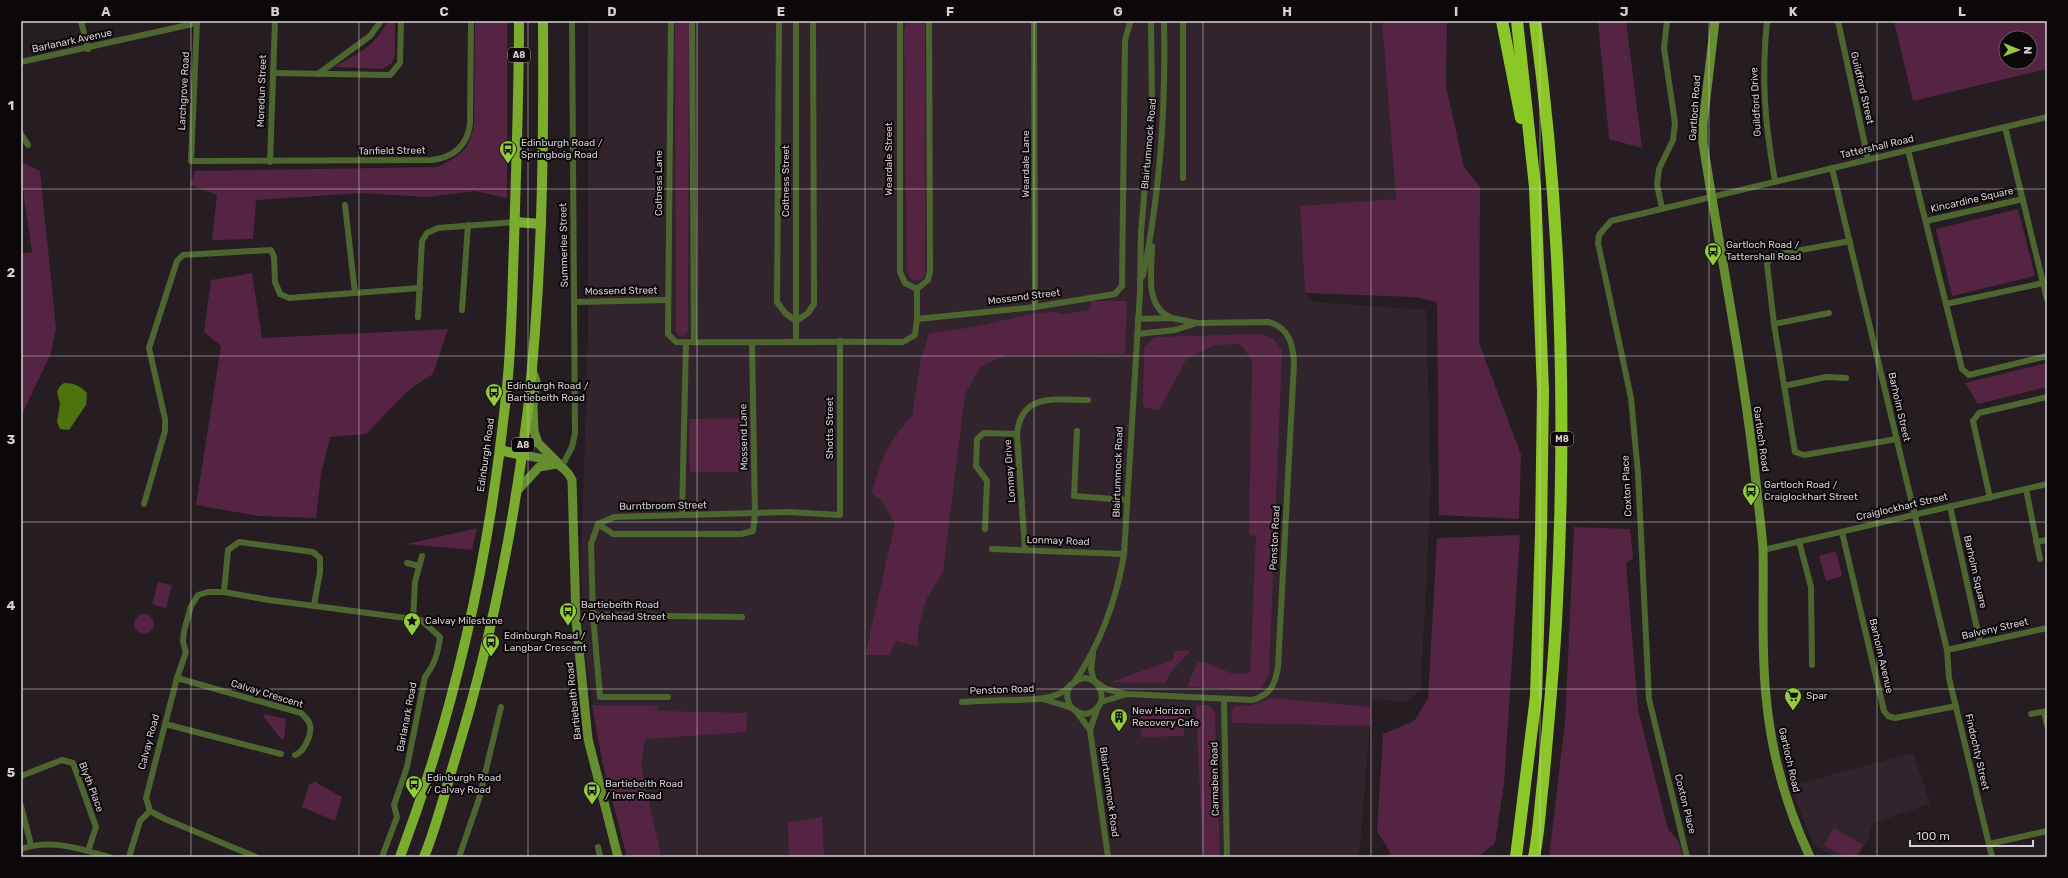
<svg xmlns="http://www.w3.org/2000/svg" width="2068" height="878" font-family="Rubik,sans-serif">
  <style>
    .built { fill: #32242c }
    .green { fill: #552443; fill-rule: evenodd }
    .water { fill: #4d730c }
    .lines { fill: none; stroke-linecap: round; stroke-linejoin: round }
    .street { stroke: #4d662f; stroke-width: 6 }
    .secondary { stroke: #668d30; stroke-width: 9 }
    .primary { stroke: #7aac2e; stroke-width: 10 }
    .highway { stroke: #8bc727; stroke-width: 12 }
    .grid { fill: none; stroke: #d5cfd2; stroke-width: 1; stroke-opacity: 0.55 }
    .labels { text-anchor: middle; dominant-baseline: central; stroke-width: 4; stroke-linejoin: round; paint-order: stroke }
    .shield { fill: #0c080a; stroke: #999396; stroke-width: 1 }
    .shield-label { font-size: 9px; font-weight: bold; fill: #d5cfd2 }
    .street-label { font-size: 10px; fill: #d5cfd2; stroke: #0c080a }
    .poi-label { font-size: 10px; fill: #d5cfd2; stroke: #0c080a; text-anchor: start }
    .neatline { fill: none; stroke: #d5cfd2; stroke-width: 1.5 }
    .grid-label { font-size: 13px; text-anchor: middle; font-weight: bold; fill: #d5cfd2 }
  </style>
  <rect width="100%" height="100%" fill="#251d21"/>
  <g class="built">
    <polygon points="588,21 1382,21 1396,200 1300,206 1305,293 1314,302 1426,310 1431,483 1421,688 1408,702 1372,699 1359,857 627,857 602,760 583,641 581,568 588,330"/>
    <polygon points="1913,753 1930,804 1873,823 1867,842 1857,857 1835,857 1813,844 1790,786"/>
  </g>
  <g class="green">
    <path d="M388,21H395V53L392,63L382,69L334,67C359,53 374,47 388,21Z"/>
    <path d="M475,21H507V198L475,191L426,197L362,193L256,200L253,239L212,240L217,195L190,185L195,171L438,167C462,154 469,151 474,124Z"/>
    <polygon points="675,21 689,21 688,330 685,335 679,336 676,331"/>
    <polygon points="907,21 924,21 925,24 925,273 923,279 917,281 910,278 907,271 904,32"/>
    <polygon points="1382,21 1447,21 1446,86 1464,167 1480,187 1479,343 1521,455 1519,519 1439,515 1437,302 1414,297 1305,293 1300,206 1396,199"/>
    <polygon points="1598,21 1626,21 1642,148 1609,139"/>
    <path d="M1894,21H2047V69L1913,101ZM2006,38H2030V62H2006Z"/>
    <polygon points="21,162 40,171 56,328 51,353 21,416 21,254 32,252 21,176"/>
    <polygon points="2018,209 2035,276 1952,296 1936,229"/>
    <polygon points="252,273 262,338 448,329 433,374 410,389 366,434 330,437 321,474 316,518 259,516 196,505 221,346 204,332 211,280"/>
    <polygon points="1091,301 1127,301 1125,354 1005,355 980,367 965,394 943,572 926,600 918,629 918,646 896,641 889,655 865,655 895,524 882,501 871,493 885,453 898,432 912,416 921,359 929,333 974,327 1036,313 1055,312 1062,314 1087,311 1090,309"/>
    <polygon points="1261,334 1273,338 1282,350 1269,674 1261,690 1187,687 1197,663 1204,662 1233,674 1250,673 1256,537 1249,534 1252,360 1240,344 1215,345 1187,358 1159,410 1143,407 1144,347 1155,337"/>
    <polygon points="2047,363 2047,387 1978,404 1965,383"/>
    <polygon points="749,418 749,472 690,472 689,419"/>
    <polygon points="1574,527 1630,529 1633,558 1626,563 1638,709 1668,829 1679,842 1683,857 1549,857 1565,723"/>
    <polygon points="477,528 472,550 407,544"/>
    <polygon points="1520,535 1504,784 1495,843 1478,857 1389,857 1390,852 1377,831 1383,734 1414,721 1428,699 1437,538"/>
    <polygon points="1836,551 1842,576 1826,581 1819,556"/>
    <polygon points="158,582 172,585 166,608 152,604"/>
    <circle cx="144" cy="624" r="10"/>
    <polygon points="1174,651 1190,651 1171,672 1165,683 1111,682 1173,660"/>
    <polygon points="1272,698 1371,707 1370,726 1233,723 1231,712 1234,706 1250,706"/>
    <polygon points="592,705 657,706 658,711 747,713 746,732 645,739 641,766 661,857 627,857 602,760"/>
    <polygon points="1196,705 1209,705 1215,713 1220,857 1203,857"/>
    <polygon points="264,714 286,719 284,739 281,739 263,716"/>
    <polygon points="1184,714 1184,736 1141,737 1141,715"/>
    <polygon points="317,781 318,784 342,797 335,821 302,807 309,785"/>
    <polygon points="822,817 824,857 789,857 788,822"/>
    <polygon points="1834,828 1863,845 1856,857 1845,857 1824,845"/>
  </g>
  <path class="water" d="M64,383C75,383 80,386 87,393L86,405L69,430L60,429L57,422L60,404L57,392L60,386Z"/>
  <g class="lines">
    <g class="street">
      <polyline points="81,21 88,49"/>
      <path d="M197,21L191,161L431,160C453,158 467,146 470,124L471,21"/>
      <path d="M671,21L668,334L676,342C752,343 827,341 903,342L915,335L917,319L1035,307L1115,294L1122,286L1125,40L1130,23"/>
      <polyline points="692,21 694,342"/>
      <polyline points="779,21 777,302 785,313 796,321 808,313 814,304 813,21"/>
      <polyline points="796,21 796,341"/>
      <polyline points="900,21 900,272 905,283 917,289"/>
      <polyline points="1034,21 1035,307"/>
      <polyline points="1183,21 1183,178"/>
      <path d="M1767,21C1761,80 1765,123 1775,181"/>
      <polyline points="1838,21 1868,159"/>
      <polyline points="21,62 197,23"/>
      <polyline points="273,73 390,75 400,63 401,21"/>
      <polyline points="318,74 370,36 381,21"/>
      <polyline points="2005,127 2047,299"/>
      <polyline points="21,134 28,145"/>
      <polyline points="1908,150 1962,369 1969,375 2047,356"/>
      <polyline points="270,162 275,21"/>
      <polyline points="1832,168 1947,650 1949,678 1992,857"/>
      <polyline points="345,205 355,293"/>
      <polyline points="1662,208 1657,185 1659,169 1673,140 1675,123 1664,48 1667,21"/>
      <polyline points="1926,221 2023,199"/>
      <polyline points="1850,241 1774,255 1767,264 1774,324 1795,452 1804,455 1897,439"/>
      <path d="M1152,246C1152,269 1144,306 1170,317"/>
      <path d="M1143,276C1160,193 1166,106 1164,21"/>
      <polyline points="575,302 668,300"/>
      <polyline points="1946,304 2043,283"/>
      <polyline points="462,310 468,225"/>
      <polyline points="418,317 422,241 427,233 438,228 515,222"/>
      <polyline points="917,319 917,289 928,280 930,271 929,21"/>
      <polyline points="1774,324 1829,313"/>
      <polyline points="1137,334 1175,330 1194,324"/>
      <polyline points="1784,386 1826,377 1846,378"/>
      <polyline points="1077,431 1074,496 1127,500"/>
      <polyline points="562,466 572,447 575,433 572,21"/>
      <polyline points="2026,489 2040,559"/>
      <polyline points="1990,498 1973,421 1979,413 2047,397"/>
      <polyline points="144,504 165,431 165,419 149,348 177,261 183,255 271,250 274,257 275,282 280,294 289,298 420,288"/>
      <polyline points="1950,506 1980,642"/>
      <polyline points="682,515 686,342"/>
      <polyline points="598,524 614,517 789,512 840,515 840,341"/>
      <polyline points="598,524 613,534 741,534 753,531 755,514 752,343"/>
      <polyline points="598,524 591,544 593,615 600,697 668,697"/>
      <polyline points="985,529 987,481 976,466 977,439 984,433 1017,434"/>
      <polyline points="1842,532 1884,711 1888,716 1895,718 1956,706"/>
      <polyline points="1799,541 1811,587 1812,665"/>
      <polyline points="2036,542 2047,540"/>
      <polyline points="992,549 1124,554"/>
      <path d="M1025,550L1017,434C1021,392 1056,400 1088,400"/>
      <polyline points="1763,550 2047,484"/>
      <polyline points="407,563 419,566"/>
      <polyline points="224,592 228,550 239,542 313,552 320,558 320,572 314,605"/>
      <polyline points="593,615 742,617"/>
      <polyline points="413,620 415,582 422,556"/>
      <polyline points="1947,650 2047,628"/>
      <polyline points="1093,654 1091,669 1094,681"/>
      <path d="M177,678L301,713C305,717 309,720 310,725C312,735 304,752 295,755"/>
      <path d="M1075,681C1100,645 1117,598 1124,554L1140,292L1141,232L1152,104L1151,21"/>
      <path d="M1096,682L1106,689L1126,694L1253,700C1271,694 1275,685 1278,667L1294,363C1293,344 1289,328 1269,322L1196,323L1172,318L1138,319"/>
      <polyline points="1043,699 1072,708"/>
      <polyline points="1224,700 1227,857"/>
      <path d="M962,702C980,701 999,700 1017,700C1026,699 1035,700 1044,698C1051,697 1058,695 1064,691C1071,686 1075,679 1084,678C1098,678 1107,696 1098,707C1084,724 1059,706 1070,685"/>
      <polyline points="1101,702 1124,695"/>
      <polyline points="1098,707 1090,730 1108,857"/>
      <polyline points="1076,711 1090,730"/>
      <polyline points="2044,712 2047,725"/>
      <polyline points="2031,714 2047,711"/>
      <polyline points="165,724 281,754"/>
      <polyline points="21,776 62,760 73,763 96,827 88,851"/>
      <polyline points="21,806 31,845"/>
      <polyline points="1989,844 2047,831"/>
      <polyline points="598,847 600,857"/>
      <path d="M21,849C51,838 80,849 109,857"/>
      <polyline points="129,857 140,821 150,811"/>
      <path d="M256,857L165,819L150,811L146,798L177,678L186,652L183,642L184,631L191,606L198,595L208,592H224L269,600L421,620L440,637C438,653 435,664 425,677L407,767L394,805L397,817L382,857"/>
      <polyline points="459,857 479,799 501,707"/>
      <polyline points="1687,857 1649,699 1638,473 1631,398 1598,243 1599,235 1611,221 2047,117"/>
    </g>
    <g class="secondary">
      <path d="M1715,21L1703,123V143C1721,259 1745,375 1757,492C1759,511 1762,531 1763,550C1764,599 1761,647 1766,696C1771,752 1786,806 1810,857"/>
      <polyline points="532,370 536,381 533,406 534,431 538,443 558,463"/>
      <path d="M522,455C541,458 563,460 572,480L576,620L588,739L618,857"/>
      <polyline points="516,492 539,467 556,464"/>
    </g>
    <g class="primary">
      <polyline points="515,222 541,224"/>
      <polyline points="500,450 522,455"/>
      <path d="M400,857C455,710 490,553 506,396C512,346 512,294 514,243C516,169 519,95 519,21"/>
      <path d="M424,857C437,825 445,792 455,759C490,645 514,527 528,409C542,280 544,150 543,21"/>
    </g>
    <g class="highway">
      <polyline points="1502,21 1521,118"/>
      <polyline points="1516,857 1536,696 1541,533 1543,391 1535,187 1517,21"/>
      <path d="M1534,857C1539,832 1540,807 1543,782C1548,728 1553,676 1556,622C1567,421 1562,220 1535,21"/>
    </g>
  </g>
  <path class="grid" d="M191,21V857M359,21V857M528,21V857M697,21V857M865,21V857M1034,21V857M1203,21V857M1371,21V857M1540,21V857M1709,21V857M1877,21V857M21,189H2047M21,356H2047M21,522H2047M21,689H2047"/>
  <defs>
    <g id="bus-pin" transform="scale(0.9)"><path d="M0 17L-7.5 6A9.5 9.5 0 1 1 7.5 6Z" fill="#93cd3d" stroke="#0c080a"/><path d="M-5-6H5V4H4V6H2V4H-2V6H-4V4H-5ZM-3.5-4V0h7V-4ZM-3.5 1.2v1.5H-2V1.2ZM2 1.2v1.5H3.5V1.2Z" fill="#111"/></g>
    <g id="sight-pin" transform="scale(0.9)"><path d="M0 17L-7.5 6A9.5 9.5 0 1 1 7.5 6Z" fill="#93cd3d" stroke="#0c080a"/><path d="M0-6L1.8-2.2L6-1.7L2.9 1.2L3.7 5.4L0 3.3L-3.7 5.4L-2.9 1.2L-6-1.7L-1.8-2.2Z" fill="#111"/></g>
    <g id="supermarket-pin" transform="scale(0.9)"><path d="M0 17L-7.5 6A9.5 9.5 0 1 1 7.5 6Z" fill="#93cd3d" stroke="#0c080a"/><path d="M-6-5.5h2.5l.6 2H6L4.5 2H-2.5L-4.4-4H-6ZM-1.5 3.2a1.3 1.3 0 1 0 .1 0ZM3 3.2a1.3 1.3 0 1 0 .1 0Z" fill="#111"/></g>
    <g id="building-pin" transform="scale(0.9)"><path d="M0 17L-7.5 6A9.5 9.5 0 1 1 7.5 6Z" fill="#93cd3d" stroke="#0c080a"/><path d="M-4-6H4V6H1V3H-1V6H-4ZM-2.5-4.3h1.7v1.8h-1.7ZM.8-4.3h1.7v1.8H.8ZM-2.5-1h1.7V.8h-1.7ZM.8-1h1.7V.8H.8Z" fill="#111"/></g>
  </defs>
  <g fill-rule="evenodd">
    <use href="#bus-pin" x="508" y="149"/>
    <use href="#bus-pin" x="1713" y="251"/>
    <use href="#bus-pin" x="494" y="392"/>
    <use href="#bus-pin" x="1751" y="491"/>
    <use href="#bus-pin" x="568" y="611"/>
    <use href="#sight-pin" x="412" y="621"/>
    <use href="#bus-pin" x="491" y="642"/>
    <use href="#supermarket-pin" x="1793" y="696"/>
    <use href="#building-pin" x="1119" y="717"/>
    <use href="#bus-pin" x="414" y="784"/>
    <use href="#bus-pin" x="592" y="790"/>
  </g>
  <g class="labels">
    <g class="shield">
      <rect x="508" y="48" width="22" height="14" rx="3"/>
      <rect x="1551" y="432" width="22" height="14" rx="3"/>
      <rect x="512" y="438" width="22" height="14" rx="3"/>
    </g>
    <g class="shield-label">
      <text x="519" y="55">A8</text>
      <text x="1562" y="439">M8</text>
      <text x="523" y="445">A8</text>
    </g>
    <g class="street-label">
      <text transform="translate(72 41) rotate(-12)">Barlanark Avenue</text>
      <text transform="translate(1862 88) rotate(77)">Guildford Street</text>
      <text transform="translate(184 91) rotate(-87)">Larchgrove Road</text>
      <text transform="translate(262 91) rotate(-88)">Moredun Street</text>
      <text transform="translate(1756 102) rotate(-93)">Guildford Drive</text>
      <text transform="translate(1695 108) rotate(-86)">Gartloch Road</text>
      <text transform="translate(1149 144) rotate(-85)">Blairtummock Road</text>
      <text transform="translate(1877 147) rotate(-13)">Tattershall Road</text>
      <text transform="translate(392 151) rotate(-1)">Tanfield Street</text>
      <text transform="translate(889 159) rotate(-90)">Weardale Street</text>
      <text transform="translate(1026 164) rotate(-90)">Weardale Lane</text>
      <text transform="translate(786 181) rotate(-90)">Coltness Street</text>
      <text transform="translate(659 183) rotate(-90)">Coltness Lane</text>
      <text transform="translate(1972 200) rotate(-13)">Kincardine Square</text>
      <text transform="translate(564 245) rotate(-91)">Summerlee Street</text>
      <text transform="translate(621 291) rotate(-1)">Mossend Street</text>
      <text transform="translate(1024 297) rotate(-7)">Mossend Street</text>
      <text transform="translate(1899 407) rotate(77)">Barholm Street</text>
      <text transform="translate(830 428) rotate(-90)">Shotts Street</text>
      <text transform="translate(744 437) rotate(-91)">Mossend Lane</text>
      <text transform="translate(1761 439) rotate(82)">Gartloch Road</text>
      <text transform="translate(486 455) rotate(-82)">Edinburgh Road</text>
      <text transform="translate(1010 471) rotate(-94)">Lonmay Drive</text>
      <text transform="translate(1118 472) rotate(-88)">Blairtummock Road</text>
      <text transform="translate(1627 486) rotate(-93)">Coxton Place</text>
      <text transform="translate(663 506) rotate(-1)">Burntbroom Street</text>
      <text transform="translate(1902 507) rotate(-13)">Craiglockhart Street</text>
      <text transform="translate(1275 538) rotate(-87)">Penston Road</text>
      <text transform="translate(1058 541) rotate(2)">Lonmay Road</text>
      <text transform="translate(1975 572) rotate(77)">Barholm Square</text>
      <text transform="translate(1995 629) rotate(-13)">Balveny Street</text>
      <text transform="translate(1881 656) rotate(77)">Barholm Avenue</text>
      <text transform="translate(1002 690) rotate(-2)">Penston Road</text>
      <text transform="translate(267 694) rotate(17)">Calvay Crescent</text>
      <text transform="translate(574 701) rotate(-96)">Bartiebeith Road</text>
      <text transform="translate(407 717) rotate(-79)">Barlanark Road</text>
      <text transform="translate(149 742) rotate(-75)">Calvay Road</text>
      <text transform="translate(1977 752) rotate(77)">Findochty Street</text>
      <text transform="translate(1789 760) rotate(77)">Gartloch Road</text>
      <text transform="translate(1215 779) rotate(-91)">Carmaben Road</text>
      <text transform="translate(91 787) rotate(69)">Blyth Place</text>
      <text transform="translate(1109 792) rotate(82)">Blairtummock Road</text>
      <text transform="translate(1685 804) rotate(76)">Coxton Place</text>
    </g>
    <g class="poi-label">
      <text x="521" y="143">Edinburgh Road /<tspan x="521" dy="12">Springboig Road</tspan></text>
      <text x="1726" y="245">Gartloch Road /<tspan x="1726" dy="12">Tattershall Road</tspan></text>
      <text x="507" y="386">Edinburgh Road /<tspan x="507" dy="12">Bartiebeith Road</tspan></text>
      <text x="1764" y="485">Gartloch Road /<tspan x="1764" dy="12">Craiglockhart Street</tspan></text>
      <text x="581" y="605">Bartiebeith Road<tspan x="581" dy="12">/ Dykehead Street</tspan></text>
      <text x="425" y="621">Calvay Milestone</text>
      <text x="504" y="636">Edinburgh Road /<tspan x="504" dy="12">Langbar Crescent</tspan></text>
      <text x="1806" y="696">Spar</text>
      <text x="1132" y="711">New Horizon<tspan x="1132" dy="12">Recovery Cafe</tspan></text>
      <text x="427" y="778">Edinburgh Road<tspan x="427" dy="12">/ Calvay Road</tspan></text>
      <text x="605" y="784">Bartiebeith Road<tspan x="605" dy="12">/ Inver Road</tspan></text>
    </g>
  </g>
  <rect width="2068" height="878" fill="none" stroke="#0c080a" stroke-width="44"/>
  <g transform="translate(2018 50) rotate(91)"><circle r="19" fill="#0c080a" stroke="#5c585a"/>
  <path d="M0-3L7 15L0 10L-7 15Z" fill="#93cd3d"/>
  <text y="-6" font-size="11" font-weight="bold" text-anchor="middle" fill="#d5cfd2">N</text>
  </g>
  <path d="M1910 840v6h123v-6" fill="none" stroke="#d5cfd2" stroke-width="2"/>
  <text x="1916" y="840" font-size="12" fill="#d5cfd2" stroke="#0c080a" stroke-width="3" paint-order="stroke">100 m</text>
  <rect x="22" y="22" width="2024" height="834" class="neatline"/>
  <g class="grid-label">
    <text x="106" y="16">A</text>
    <text x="275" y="16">B</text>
    <text x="444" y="16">C</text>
    <text x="612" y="16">D</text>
    <text x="781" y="16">E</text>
    <text x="950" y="16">F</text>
    <text x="1118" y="16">G</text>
    <text x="1287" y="16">H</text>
    <text x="1456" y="16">I</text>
    <text x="1624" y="16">J</text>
    <text x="1793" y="16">K</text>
    <text x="1962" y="16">L</text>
    <text x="11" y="110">1</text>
    <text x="11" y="277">2</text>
    <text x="11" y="444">3</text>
    <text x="11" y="610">4</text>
    <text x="11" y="777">5</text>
  </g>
</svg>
